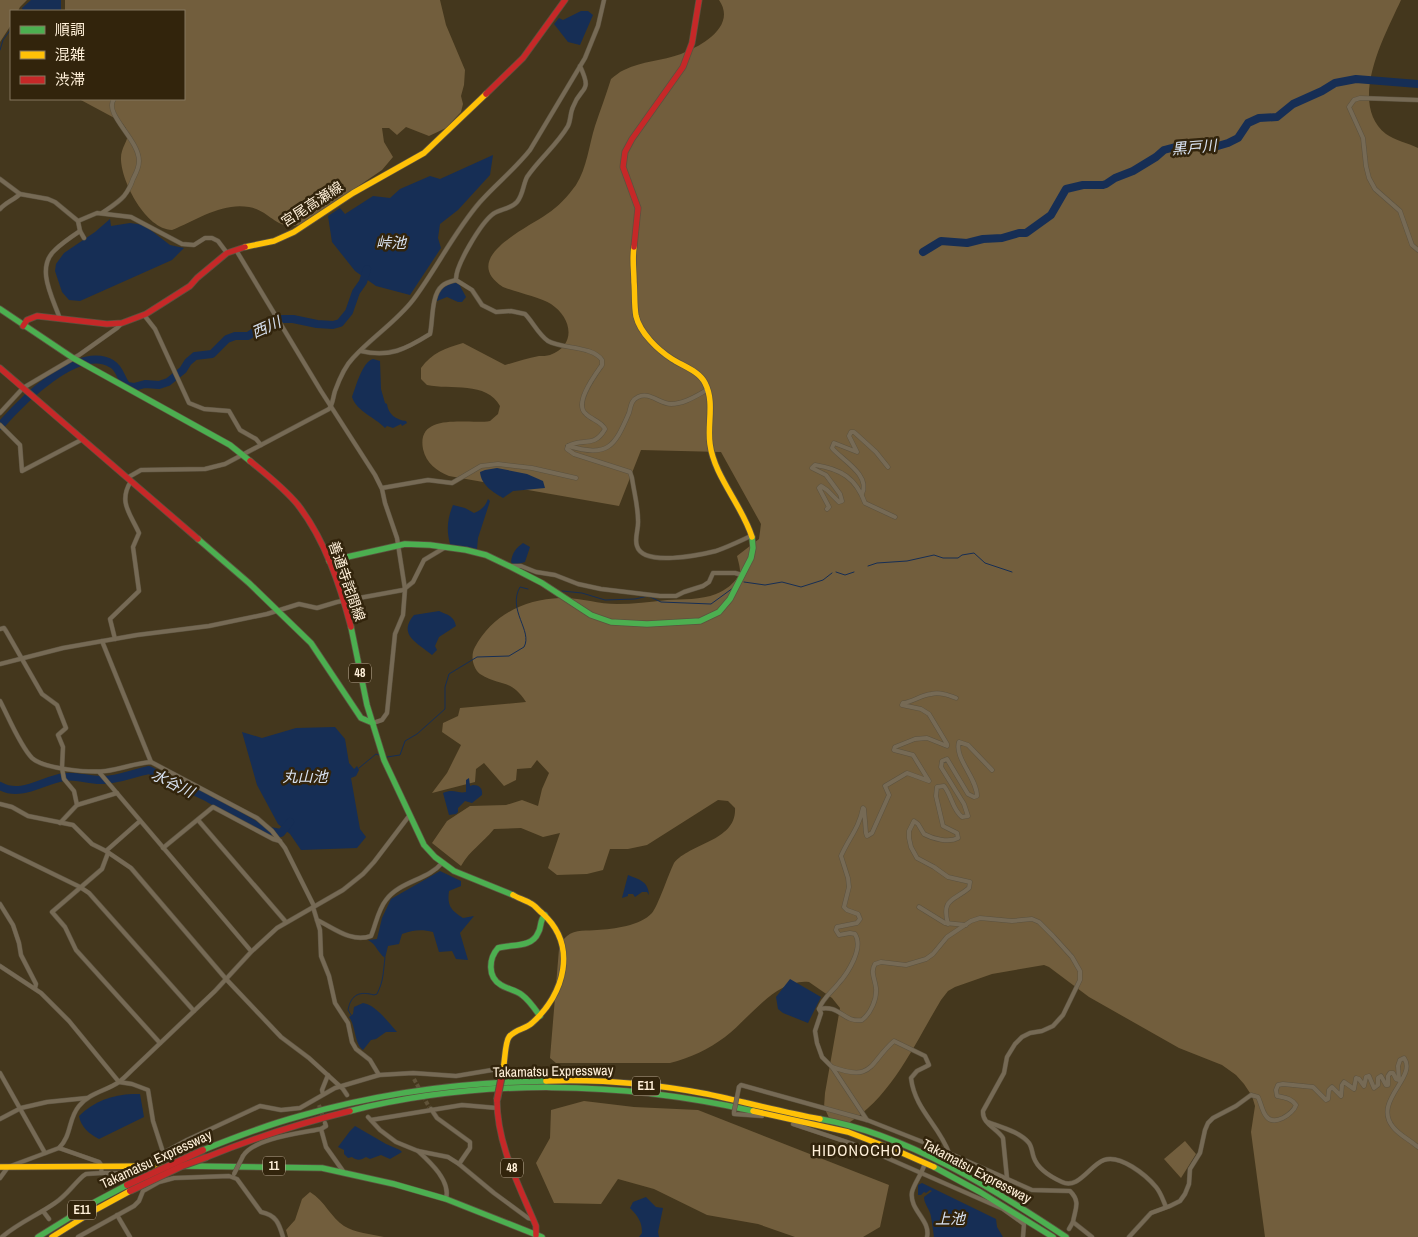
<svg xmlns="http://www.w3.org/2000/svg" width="1418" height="1237" font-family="'Archivo Narrow','Noto Sans JP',sans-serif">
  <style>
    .green { fill: #725e3d }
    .water { fill: #162e55 }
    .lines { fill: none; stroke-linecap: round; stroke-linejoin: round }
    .stream { stroke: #162e55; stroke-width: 1 }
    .river { stroke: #162e55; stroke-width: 8 }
    .street-tunnel { stroke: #605339; stroke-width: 4; stroke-dasharray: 4 2; stroke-linecap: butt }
    .street-casing { stroke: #5c523f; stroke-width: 5 }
    .fast-casing { stroke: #5c523f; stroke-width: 7 }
    .slow-casing { stroke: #5c523f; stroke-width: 7 }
    .jam-casing { stroke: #5c523f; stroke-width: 7 }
    .street { stroke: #766a55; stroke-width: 4 }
    .fast { stroke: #4caf50; stroke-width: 5.5 }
    .slow { stroke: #ffc107; stroke-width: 5.5 }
    .jam { stroke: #c62828; stroke-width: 5.5 }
    .street-bridge-casing { stroke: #5c523f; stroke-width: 5; stroke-linecap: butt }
    .jam-bridge-casing { stroke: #5c523f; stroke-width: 8; stroke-linecap: butt }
    .street-bridge { stroke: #766a55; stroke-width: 4 }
    .jam-bridge { stroke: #c62828; stroke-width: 6 }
    .labels { text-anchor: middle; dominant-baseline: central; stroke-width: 5; stroke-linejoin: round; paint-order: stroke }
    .shield { fill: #32240c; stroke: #c2b39c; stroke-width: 1 }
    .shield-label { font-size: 12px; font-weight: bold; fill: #fff0d9 }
    .street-label { font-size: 14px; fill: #fff0d9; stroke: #32240c }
    .water-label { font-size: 15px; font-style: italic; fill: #d7e1f0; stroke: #32240c }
    .quarter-label { font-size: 16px; letter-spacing: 1px; fill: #fff0d9; stroke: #32240c }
  </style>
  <rect width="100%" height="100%" fill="#44371d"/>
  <g class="green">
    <polygon points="0,0 27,0 20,7 18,11 11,11 11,25 0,42"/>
    <path d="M65,0H440L446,25L465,70L464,85L461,96L463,104L461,112L446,128L429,136L406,127L397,135L389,128H382L384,142L393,157L382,170L303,224C275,232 272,211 249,207C223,202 196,220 172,230C146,229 122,183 121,160C120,142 137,138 120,121L79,99H184V11H65Z"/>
    <path d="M719,0H1401C1385,35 1347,103 1386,134C1394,140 1408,143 1418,148V1237H1265L1251,1132L1255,1106L1252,1096L1244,1084L1236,1075L1222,1065L1179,1048L1089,997L1049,967L1044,965L992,974L955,987L948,991L941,1000C915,1043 892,1097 847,1124L830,1120L824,1107L825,1093L840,1008L832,998L809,982C776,978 749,1019 725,1037C709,1049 690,1058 670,1063H556L550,1058L559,949C561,944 563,939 567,936C575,929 588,931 597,930C614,929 640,926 652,913C658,906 669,873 674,863C690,843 737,841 735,808L728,801L718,800L647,845L628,849H610L603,870L587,874L557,875L548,868L560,833L543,837L521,828L494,829C482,844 470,850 461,866L432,843L447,821L470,806L506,805L522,800L538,806L542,789L549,773L537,760L531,768L517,769L516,780L504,786L484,763L476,769L475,782L432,793L447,773L461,745L442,732L443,723L458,716L460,708L526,702C510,678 501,687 480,674C473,668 470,656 475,647C492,615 525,599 560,598C579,597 598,604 617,604C633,604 650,602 667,600C682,599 701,600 716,594C725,591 738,581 740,571C740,567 738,560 737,556L759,539L761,524L721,452L641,450L619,506L449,476C437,471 426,463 423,449C416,411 470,425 490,421L498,414L500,406C487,381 450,390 427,385L421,379V368C432,353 445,348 463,343L505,365C516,362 527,358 539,356C542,356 547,356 550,355C577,345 572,318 551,304C542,298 515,292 503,287C459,258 526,229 547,214C558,207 568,196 576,185C587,168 589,145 595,126C600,111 606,95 611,79C615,76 619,72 624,70C642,61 662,61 681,54C702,46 737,26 719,0Z"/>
    <polygon points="584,1101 634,1107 698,1110 889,1185 880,1227 863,1237 795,1237 758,1224 707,1215 654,1189 618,1179 601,1204 554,1203 536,1163 550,1138 551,1110"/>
    <polygon points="1185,1141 1196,1154 1181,1178 1164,1159"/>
    <path d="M310,1192C325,1201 331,1218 344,1226C355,1233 371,1234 384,1237H288L286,1230L295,1220L302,1199Z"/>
  </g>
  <g class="water">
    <polygon points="31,0 61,0 61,11 23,11 22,8"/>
    <polygon points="581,11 588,11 593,15 580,45 568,42 554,24 559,18 563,20"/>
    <polygon points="493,155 490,175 458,210 440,224 438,238 441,248 410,295 376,286 355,271 332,242 328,216 340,208 345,214 373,196 390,198 400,189 430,176 440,179"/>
    <polygon points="110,219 111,226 130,223 144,225 170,245 184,248 172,260 80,301 69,300 62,292 55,271 56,264 64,253 95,232"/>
    <path d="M453,282L459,284L466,297L462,302H458L447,297L437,301C437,290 445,286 453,282Z"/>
    <path d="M373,359L380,361L381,389L385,403L387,404C388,414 396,420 406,421L407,423L402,426L401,424L393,428L387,426L385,428C375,417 357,412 352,397C356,387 362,362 373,359Z"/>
    <path d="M497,468L527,474L543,481L545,488L513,491L503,498C493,492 481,485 480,472L485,470Z"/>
    <path d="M488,499L490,501L478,538L477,549L451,547C446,532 447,519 453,505L465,508L474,513C481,510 485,507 488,499Z"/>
    <path d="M523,543L530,547L525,562L514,565L511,562C512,553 516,548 523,543Z"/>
    <path d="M439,611C448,615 454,616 456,626L439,637L435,646L437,650L432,655C418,643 397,635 414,615Z"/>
    <polygon points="335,727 345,739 349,763 354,769 357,766 359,770 356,776 351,778 360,829 366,837 357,848 301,850 290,834 278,824 257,785 242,732 262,738 296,728"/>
    <path d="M469,778L470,786L473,785C479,785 483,788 482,795L472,803L465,801L458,808V812L456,814L449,815L443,793C454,788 458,794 466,792V780Z"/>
    <path d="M440,871L461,881V886L449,891C447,906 451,910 463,918L474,916L460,933L468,960L456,959L452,951L439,952L433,932C422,929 412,930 402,934L399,944L388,946L385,958C377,952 377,945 368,940L377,939L382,918L391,899Z"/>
    <path d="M628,875C640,880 648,881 649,895L647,892H642L635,897L633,894H628V896L622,898Z"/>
    <polygon points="790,979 821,997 808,1023 783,1013 778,1009 776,997"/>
    <path d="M363,1003C376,1005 388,1022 397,1032H386L376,1039L371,1040L363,1050C354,1043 356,1026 349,1017L353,1014L354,1007Z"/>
    <path d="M133,1094H140L144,1117L99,1139C89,1134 81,1127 79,1116C94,1101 112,1095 133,1094Z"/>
    <path d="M355,1126L386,1144L400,1150L402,1152L390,1159L381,1155L370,1159L366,1157C361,1160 357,1161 352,1157L348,1158L344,1154V1150L338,1147L350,1131Z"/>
    <path d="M922,1183L996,1219L997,1227L1003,1237H934C934,1236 931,1214 930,1213C928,1207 924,1203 924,1197L932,1191L930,1190L926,1193L924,1192L921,1195H918V1185Z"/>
    <path d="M646,1197L656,1207L663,1208L658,1232L659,1237H639L642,1233C642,1222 638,1216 630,1208L633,1202Z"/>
  </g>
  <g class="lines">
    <g class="stream">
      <polyline points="0,50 3,40 11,29"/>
      <polyline points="868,566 877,563 907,561 934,555 943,558 958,558 962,555 974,553 985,563 1012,572"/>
      <polyline points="836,572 845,575 854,572"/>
      <polyline points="744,582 765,585 782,582 801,587 823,580 832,573"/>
      <polyline points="562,591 582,593 605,600 635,599 648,596 661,602 711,604 733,588"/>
      <path d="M387,757L400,755L405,741L417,734L445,709V687L449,674L477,657L509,656L524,647C533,631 507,610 520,587L528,589"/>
      <polyline points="359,768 376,754 379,755"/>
      <path d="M351,1015L348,1010C351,994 360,991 374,995L377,994C384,980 383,972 385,958"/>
    </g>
    <g class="river">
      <polyline points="923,252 941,241 967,243 983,239 1002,238 1019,233 1026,233 1051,215 1066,189 1083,185 1103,185 1106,184 1115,178 1133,171 1156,157 1164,150 1183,145 1211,148 1228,143 1238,138 1248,123 1259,118 1277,117 1293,104 1322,91 1335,83 1356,79 1418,84"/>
      <path d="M0,426C20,403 78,343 112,364C120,368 121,380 127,386L134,387L145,384L159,385L168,382L183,370L188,362L195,356L212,354L227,339L235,336H248L257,330L282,319H293L317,324L333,325L340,323L349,312L356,292L363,282L367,269"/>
      <path d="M0,786C21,798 43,780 64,777C76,775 88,780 100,780C116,781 133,773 149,770L208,798L264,830L281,833L290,822"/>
    </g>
    <g class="street-tunnel">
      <polyline points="414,1079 420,1090"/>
      <polyline points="423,1096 429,1107"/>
      <polyline points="319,1105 325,1123"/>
    </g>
    <g class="street-casing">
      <g id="street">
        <polyline points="1418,100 1360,98 1354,100 1349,107 1363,138 1366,166 1369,178 1375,189 1400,211 1412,245 1418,250"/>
        <polyline points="0,179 20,194 48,199 55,202 78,221 80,231 84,238"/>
        <path d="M0,209C6,202 14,200 20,194"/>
        <path d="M102,213C109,208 118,203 124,196C128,191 131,185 133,179C136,173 139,168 139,161C139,139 103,114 114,99"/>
        <polyline points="78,221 97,213 131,217 182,244 194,245 205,238 212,238 218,241 227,253"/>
        <polyline points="236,250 321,391 375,475 382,489 385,503 397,538 405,589 403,615 395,634 387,713 382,720 373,723"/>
        <path d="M456,280L472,290L482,305L496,312L511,311L525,314C533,322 538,334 548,341C562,349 593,346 602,360V365C595,375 573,404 586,414C592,420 601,421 605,429C594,449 582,437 568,446"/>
        <path d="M456,280C455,266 481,223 493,214C500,209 511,209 517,202C523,195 523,185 527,177C539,159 557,145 568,126C571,120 570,113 573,107C581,85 593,94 580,66"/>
        <polyline points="144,315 155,329 189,403 204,409 229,411 240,430 256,439 261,445"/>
        <path d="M60,319C53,298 35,268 55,250C62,243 71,237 80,231"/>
        <path d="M361,351C389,358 406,349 430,334C433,321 431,295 442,286C445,283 452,281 456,280"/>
        <polyline points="0,413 23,388 79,355 117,328 122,323"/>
        <polyline points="0,425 20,445 22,471 83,439"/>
        <path d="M568,446L567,449L574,454L630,472L632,478C634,492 638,506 638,520C639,529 634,538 637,546C643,567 700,555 716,551C728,547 740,541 751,536"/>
        <path d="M568,446C608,457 614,448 629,413C631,406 631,400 638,397C649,391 660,404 671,404C684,404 696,396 707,390"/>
        <path d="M127,478L141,470L205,469L225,464L329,409C333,404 333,397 335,391C339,380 345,366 353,358C372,337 396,322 413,300C437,268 454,232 480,202C496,184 515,169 530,150L585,58L598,26L604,0"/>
        <polyline points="382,488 428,480 452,483 481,466 498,464 532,468 576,478"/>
        <path d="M862,494C871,475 842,460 832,448L834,443L857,452L849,436L851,432H854L876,452L888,467"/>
        <path d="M827,509L829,507L819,488L821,486L827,490L839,502L842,501L840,494L826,475L812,468L815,465C841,469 856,478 865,503L895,517"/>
        <polyline points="512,566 521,566 536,572 555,575 578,584 601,589 660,596 676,596 684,592 703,586 709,582 713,573 735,573 742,575"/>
        <polyline points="0,629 4,628 6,631 42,694 57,705 66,728 58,735 63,747 62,768 64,779 74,791 77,805 60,823"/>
        <path d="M115,639L110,619L139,591L133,547L139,533C130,513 118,502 131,481"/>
        <polyline points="102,641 151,762"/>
        <polyline points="0,664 63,648 137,635 209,626 267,614 299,604 317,608 337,602 403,590 413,582 424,560 444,548"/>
        <path d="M0,701C8,716 20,746 32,758C44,769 90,773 106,771C121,769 136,763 151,762L257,818L272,831L285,848L314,906"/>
        <polyline points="99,772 251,951"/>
        <polyline points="0,804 12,807 28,816 73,825 92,844 106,851 131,868 226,979 281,1037 309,1058 343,1089 347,1095"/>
        <polyline points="77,805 117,793"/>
        <polyline points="198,820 286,922"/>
        <polyline points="0,848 80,887 89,893 194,1011"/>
        <polyline points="163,848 213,807 273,839 280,841"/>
        <polyline points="106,851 140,821"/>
        <polyline points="108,853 102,869 52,912 65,927 76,950 160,1043"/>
        <polyline points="0,904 13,925 19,943 21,955 36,984 35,988"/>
        <polyline points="313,907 320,930 321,956 329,976 335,1003 348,1023 352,1042 356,1049 370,1060 379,1075"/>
        <polyline points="919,907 945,923 966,925"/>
        <path d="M317,920C334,928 351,943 371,936C376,924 378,910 386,900C400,881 428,880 442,863"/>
        <path d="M948,924C941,898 954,901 969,888L970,882L948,877L934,867L917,858L911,847L909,838V831L914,821L918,824L924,834C933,839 949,843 958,838L957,833L943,826L936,796L937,787L944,786C952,796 952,809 962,817L968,816L964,804L941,767L942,761L947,759L968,794L974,797L977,796C977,778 954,758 959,742L968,745L992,770"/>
        <polyline points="0,966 41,993 69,1021 119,1082 132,1084 148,1090 153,1121 163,1152"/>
        <path d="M819,1009C840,1004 843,1023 862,1020C871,1013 877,999 876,988C875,979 870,972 875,964L881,962L906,965L926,959L933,954L947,937L971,921L980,918L1012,921L1032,919L1039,922L1053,936L1072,957L1080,971V980L1063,1015L1053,1026L1042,1031L1030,1033L1022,1037L1015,1044L1007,1057L1004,1073L983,1111C982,1124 997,1128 1003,1138L1007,1178"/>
        <path d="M832,1067C874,1082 868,1064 894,1041L925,1056L929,1065L917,1071L911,1078C915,1110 939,1125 949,1153"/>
        <polyline points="0,1073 45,1153"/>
        <polyline points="739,1087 741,1085 867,1120 933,1146 931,1151"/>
        <polyline points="323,1094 322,1090 328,1075"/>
        <polyline points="431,1109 437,1118 470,1142 470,1148 459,1164"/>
        <polyline points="734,1112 734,1114 762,1116"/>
        <polyline points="368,1117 380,1130 396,1142 418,1151 448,1157 459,1164 494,1193 528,1218 532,1219"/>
        <polyline points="0,1119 21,1108 47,1102 87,1098"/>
        <polyline points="371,1120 462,1105 497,1108"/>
        <path d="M867,1120L832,1067L822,1057L817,1043L815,1031L821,1013L819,1009C823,998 831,993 838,984C848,973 864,948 855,934L850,933L839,935L836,930L837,927L857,923L860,919L858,914L847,910L844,907L849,887L848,878L841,856C849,838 859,828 863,808L864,809L866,833L867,836L872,833L889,795L885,786L907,773L929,781L913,755L894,750L895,747L915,739L927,738L947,746V744L929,714L921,709L902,705L903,703C913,702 921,695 931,694C940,692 948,695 956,698"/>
        <path d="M988,1122C1001,1127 1020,1132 1029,1143C1032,1147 1032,1153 1034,1158C1038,1169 1051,1177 1062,1182C1078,1190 1090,1165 1104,1160C1120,1154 1146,1175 1156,1187C1161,1193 1163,1200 1166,1207"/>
        <polyline points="793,1124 862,1147 1003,1209 1024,1224 1023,1237"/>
        <polyline points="321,1129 326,1147 343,1171"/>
        <path d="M933,1146L1032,1190L1070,1191C1081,1202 1075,1209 1073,1222L1092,1237"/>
        <path d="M418,1151C430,1162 451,1181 446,1199"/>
        <path d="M243,1156C254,1138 301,1133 321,1129L326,1126L325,1123"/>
        <polyline points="141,1165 187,1140 260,1106 281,1110 300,1108 335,1088 379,1075 413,1073 456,1076 504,1068"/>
        <path d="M924,1166C921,1175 914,1184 912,1192C909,1210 931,1220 927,1237"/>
        <polyline points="101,1173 143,1173 149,1175"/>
        <path d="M0,1178L8,1167L59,1148C72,1135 68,1119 79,1106C89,1093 106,1091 119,1082C123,1079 127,1075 131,1071L215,991L251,952L277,928L343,890L363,874L374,862L409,816"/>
        <polyline points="43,1211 49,1219"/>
        <polyline points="117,1215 130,1237"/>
        <polyline points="1069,1229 1073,1222"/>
        <path d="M2,1237C18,1223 38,1215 55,1203C66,1196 73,1185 83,1176L86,1174L101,1173L102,1166L99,1162L59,1148"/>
        <path d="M78,1237L134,1206L139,1201L143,1191L159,1182L174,1178L229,1176L237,1179L261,1212C276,1215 279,1223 283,1237"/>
        <path d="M1129,1237L1151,1213L1170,1206L1180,1201L1185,1194L1189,1184L1190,1169L1200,1153L1205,1130L1208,1123L1213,1118L1236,1106L1251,1095L1258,1097C1261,1103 1262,1111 1266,1116C1274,1127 1293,1114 1296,1105C1291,1098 1286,1098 1277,1096L1276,1090L1278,1085L1283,1084L1313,1087L1326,1100L1328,1099L1329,1090L1332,1087L1341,1096L1342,1085L1344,1082L1354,1089L1356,1078L1359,1079L1364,1086L1366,1077L1369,1076L1374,1088L1378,1085V1078L1381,1076L1386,1085H1388V1076L1390,1073H1393L1396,1079L1399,1080L1398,1066L1400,1060L1404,1058C1418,1077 1372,1101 1393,1127C1399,1135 1410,1140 1418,1147"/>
      </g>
    </g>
    <g class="fast-casing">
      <g id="fast">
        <polyline points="0,309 73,358 230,445 250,461"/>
        <polyline points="198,539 249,583 311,643 361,718 373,723"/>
        <polyline points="329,561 405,544 430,545 466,550 486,555 509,566 542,583 591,615 611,622 647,624 700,621 719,612 730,599 751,558 753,548 752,537"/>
        <polyline points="351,627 367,705 384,760 424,845 435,857 454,871 513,895"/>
        <path d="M540,1016C535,1009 529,1000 522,995C516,990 507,989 501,985C487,977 489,958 498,948C511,944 532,948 538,933C542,927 539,921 545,915"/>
        <path d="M350,1111C481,1078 622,1081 753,1111"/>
        <path d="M820,1119C906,1134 994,1189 1066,1237"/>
        <path d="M203,1150C235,1137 267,1125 300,1116C380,1093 463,1082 546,1081"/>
        <polyline points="183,1166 322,1168 394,1184 446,1199 542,1237"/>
        <polyline points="934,1167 980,1192 1053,1237"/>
        <polyline points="38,1237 93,1203 127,1185"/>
      </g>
    </g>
    <g class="slow-casing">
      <g id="slow">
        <polyline points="245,247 274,241 294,232 353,193 424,153 486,94"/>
        <path d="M634,247C632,259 634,270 634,282C635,292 634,305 636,316C640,333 658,350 672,359C683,366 699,371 705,383C715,402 707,424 710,444C714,476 742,505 752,537"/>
        <path d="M503,1070C505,1061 505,1042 509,1037C515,1029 526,1029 532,1023C565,994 578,945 542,913C538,910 535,905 530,903C525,900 518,898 513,895"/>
        <path d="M546,1081C600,1079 654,1084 707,1094C745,1102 782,1112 820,1119"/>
        <polyline points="753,1111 848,1132 900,1152 934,1167"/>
        <polyline points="0,1167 167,1166"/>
        <polyline points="52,1237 97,1209 130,1191"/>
      </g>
    </g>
    <g class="jam-casing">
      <g id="jam">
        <polyline points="486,94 523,58 565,0"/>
        <polyline points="634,247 638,208 623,167 625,152 632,139 683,67 692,43 699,0"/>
        <polyline points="23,326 27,320 37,316 107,324 122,323 146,314 190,286 197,278 227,253 245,247"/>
        <polyline points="0,368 198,539"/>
        <path d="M250,461C266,474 285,489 298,505C325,540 340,585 351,627"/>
        <path d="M497,1100C497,1145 519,1185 536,1226V1235"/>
        <path d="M207,1157C254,1138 301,1123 350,1111"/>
      </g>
    </g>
    <use href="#street" class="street"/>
    <use href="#fast" class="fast"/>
    <use href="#slow" class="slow"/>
    <use href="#jam" class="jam"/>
    <g class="street-bridge-casing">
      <g id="street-bridge">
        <polyline points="734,1112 739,1087"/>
        <polyline points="234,1174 243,1156"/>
      </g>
    </g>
    <g class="jam-bridge-casing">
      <g id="jam-bridge">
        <polyline points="497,1100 503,1070"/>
        <polyline points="127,1185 203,1150"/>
        <polyline points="130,1191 182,1166 207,1157"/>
      </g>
    </g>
    <use href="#street-bridge" class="street-bridge"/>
    <use href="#jam-bridge" class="jam-bridge"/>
  </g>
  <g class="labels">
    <g class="shield">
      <rect x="349" y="663.5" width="22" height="19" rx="4"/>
      <rect x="632" y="1076.5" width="28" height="19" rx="4"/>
      <rect x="263" y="1156.5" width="22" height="19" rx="4"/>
      <rect x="501" y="1158.5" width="22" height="19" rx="4"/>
      <rect x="68" y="1200.5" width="28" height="19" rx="4"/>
    </g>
    <g class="shield-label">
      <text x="360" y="673">48</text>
      <text x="646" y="1086">E11</text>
      <text x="274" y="1166">11</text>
      <text x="512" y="1168">48</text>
      <text x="82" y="1210">E11</text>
    </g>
    <g class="street-label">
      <text transform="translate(312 204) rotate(-33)">宮尾高瀬線</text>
      <text transform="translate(347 581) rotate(71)">善通寺詫間線</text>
      <text transform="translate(553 1071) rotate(-1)">Takamatsu Expressway</text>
      <text transform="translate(156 1159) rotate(-25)">Takamatsu Expressway</text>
      <text transform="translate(977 1171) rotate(28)">Takamatsu Expressway</text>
    </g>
    <g class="water-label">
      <text transform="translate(1194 147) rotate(-5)">黒戸川</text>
      <text x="391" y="242">峠池</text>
      <text transform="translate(266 327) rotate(-24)">西川</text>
      <text x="305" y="776">丸山池</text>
      <text transform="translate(173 783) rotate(26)">水谷川</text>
      <text x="950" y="1218">上池</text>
    </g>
    <g class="quarter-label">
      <text x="857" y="1150">HIDONOCHO</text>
    </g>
  </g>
  <rect x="10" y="10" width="175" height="90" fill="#32240c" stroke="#84765e"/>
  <rect x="20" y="26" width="25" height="8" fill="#4caf50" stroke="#84765e"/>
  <text x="55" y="35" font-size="15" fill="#fff0d9">順調</text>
  <rect x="20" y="51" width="25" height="8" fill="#ffc107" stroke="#84765e"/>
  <text x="55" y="60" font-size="15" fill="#fff0d9">混雑</text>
  <rect x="20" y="76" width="25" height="8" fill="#c62828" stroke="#84765e"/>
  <text x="55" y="85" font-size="15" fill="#fff0d9">渋滞</text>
</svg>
